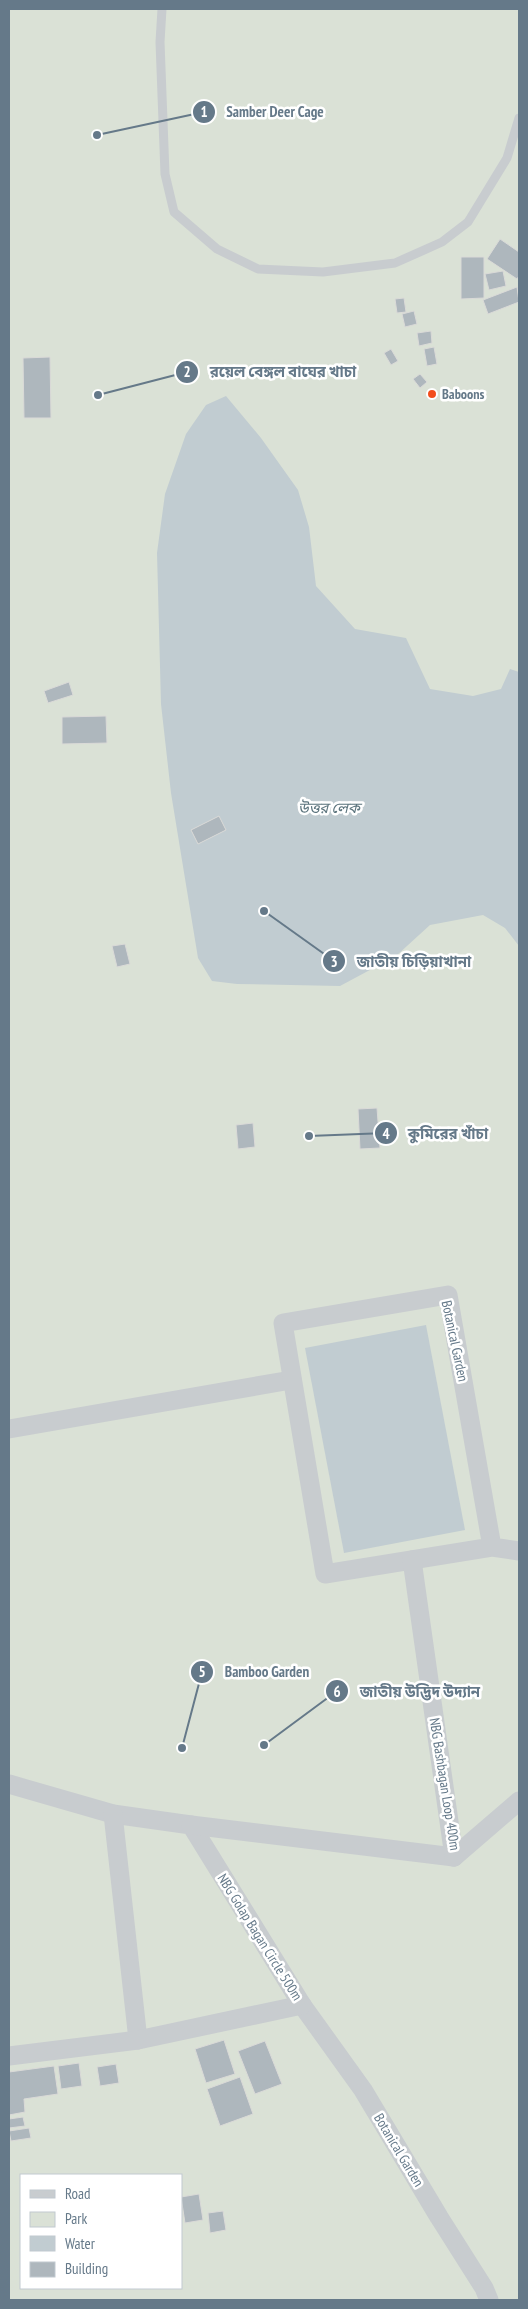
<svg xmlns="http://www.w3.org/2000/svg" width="528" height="2309" font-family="'PT Sans Narrow','Noto Sans Bengali',sans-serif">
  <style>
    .green { fill: #dae1d6; fill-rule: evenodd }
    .water { fill: #c1ccd1 }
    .building { fill: #aeb7bd; stroke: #dadad8 }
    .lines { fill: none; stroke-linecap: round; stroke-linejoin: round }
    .lane { stroke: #c8cccf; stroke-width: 9 }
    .street { stroke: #c8cccf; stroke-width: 19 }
    .poi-dot { fill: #f24d1c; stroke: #fff; stroke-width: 2 }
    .labels { text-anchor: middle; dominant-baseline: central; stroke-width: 5; stroke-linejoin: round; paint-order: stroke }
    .poi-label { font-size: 14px; font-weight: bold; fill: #657989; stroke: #fff; text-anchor: start }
    .street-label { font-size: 14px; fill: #657989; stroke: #fff }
    .water-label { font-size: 15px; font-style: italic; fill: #5c747d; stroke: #fff }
    .leader { fill: none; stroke: #657989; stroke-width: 2 }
    .callout-dot { fill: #657989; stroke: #fff; stroke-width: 2 }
    .mark-label { font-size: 15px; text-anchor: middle; font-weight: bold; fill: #fff }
    .callout-label { font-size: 15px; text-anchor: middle; font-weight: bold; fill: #657989; stroke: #fff; stroke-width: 5; stroke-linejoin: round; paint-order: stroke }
  </style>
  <rect width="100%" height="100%" fill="#f9f9f5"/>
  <path class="green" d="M9,9H519V2300H9ZM21,2175H181V2288H21Z"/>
  <g class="water">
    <polygon points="226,396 261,438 298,490 309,527 316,586 355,629 406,638 430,689 473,696 501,689 510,669 519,672 519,946 505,928 483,915 430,925 396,956 340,986 237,984 212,981 198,958 171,793 161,704 157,553 165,494 186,434 206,405"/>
    <polygon points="426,1325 465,1530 344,1553 305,1348"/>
  </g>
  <g class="building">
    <polygon points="500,239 519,252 519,276 517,279 487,259"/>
    <polygon points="461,257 484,257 484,298 461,299"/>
    <polygon points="503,271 506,286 489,290 485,274"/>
    <polygon points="517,287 519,302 488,314 483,300"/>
    <polygon points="404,298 406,312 397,313 395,299"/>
    <polygon points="414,311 417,324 405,327 402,314"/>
    <polygon points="431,331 432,343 419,346 417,333"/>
    <polygon points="434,347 437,364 427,366 424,349"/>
    <polygon points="391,349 398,361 391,365 384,353"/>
    <polygon points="50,357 51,418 24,418 23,358"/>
    <polygon points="420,374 427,382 420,388 413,379"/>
    <polygon points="69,682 73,695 48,703 44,691"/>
    <polygon points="106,716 107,743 62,744 62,717"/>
    <polygon points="219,816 226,830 198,844 191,830"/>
    <polygon points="125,944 130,964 117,967 112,946"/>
    <polygon points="377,1108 380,1148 360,1149 358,1109"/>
    <polygon points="253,1123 255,1147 238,1149 236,1125"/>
    <polygon points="224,2040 235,2074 206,2083 195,2049"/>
    <polygon points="265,2041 282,2084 255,2094 238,2051"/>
    <polygon points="79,2063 82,2086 61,2089 58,2066"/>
    <polygon points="116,2064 119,2083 100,2086 97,2067"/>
    <polygon points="54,2066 58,2094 24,2099 25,2112 9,2115 9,2072"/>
    <polygon points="240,2077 253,2114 220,2126 207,2089"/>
    <polygon points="23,2117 25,2126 9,2128 9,2119"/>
    <polygon points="29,2128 31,2138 11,2141 9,2131"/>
    <polygon points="199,2194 203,2220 185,2223 181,2197"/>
    <polygon points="223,2211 226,2230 210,2233 208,2213"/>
  </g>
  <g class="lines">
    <polyline class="lane" points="162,9 160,42 165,174 174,212 217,249 258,269 323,272 395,263 442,242 468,222 507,158 519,118"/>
    <g class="street">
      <polyline points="9,1429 291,1380"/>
      <polyline points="492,1547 448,1295 283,1323 325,1574 492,1547 519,1551"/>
      <polyline points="412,1560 454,1857"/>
      <polyline points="9,1784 113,1814 191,1825 302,2005 363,2090 439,2217 484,2288 489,2300"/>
      <polyline points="113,1814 138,2040"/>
      <polyline points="191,1825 454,1857"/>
      <polyline points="454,1857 519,1801"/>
      <polyline points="9,2056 138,2040 302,2005"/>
    </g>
  </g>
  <circle class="poi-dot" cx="432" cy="394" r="5"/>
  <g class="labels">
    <g class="poi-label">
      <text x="442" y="394">Baboons</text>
    </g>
    <g class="street-label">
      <text transform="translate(455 1341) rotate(78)">Botanical Garden</text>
      <text transform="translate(445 1784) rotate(81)">NBG Bashbagan Loop 400m</text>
      <text transform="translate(260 1937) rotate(58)">NBG Golap Bagan Circle 500m</text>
      <text transform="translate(399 2150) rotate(59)">Botanical Garden</text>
    </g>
    <g class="water-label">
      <text x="329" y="807">উত্তর লেক</text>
    </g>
  </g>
  <path class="leader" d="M97 135L204 112M98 395L187 372M264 911L334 961M309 1136L386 1133M182 1748L202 1672M264 1745L337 1691"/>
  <g class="callout-dot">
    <circle cx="97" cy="135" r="5"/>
    <circle cx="98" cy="395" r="5"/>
    <circle cx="264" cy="911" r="5"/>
    <circle cx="309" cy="1136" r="5"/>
    <circle cx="182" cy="1748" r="5"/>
    <circle cx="264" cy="1745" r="5"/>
    <circle cx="204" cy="112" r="12"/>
    <circle cx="187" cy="372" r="12"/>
    <circle cx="334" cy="961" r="12"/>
    <circle cx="386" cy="1133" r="12"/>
    <circle cx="202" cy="1672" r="12"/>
    <circle cx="337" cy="1691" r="12"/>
  </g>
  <g class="mark-label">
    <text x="204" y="117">1</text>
    <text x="187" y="377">2</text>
    <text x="334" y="967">3</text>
    <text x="386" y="1139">4</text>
    <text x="202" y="1677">5</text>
    <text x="337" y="1697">6</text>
  </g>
  <g class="callout-label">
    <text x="275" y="117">Samber Deer Cage</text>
    <text x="283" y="377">রয়েল বেঙ্গল বাঘের খাচা</text>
    <text x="414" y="967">জাতীয় চিড়িয়াখানা</text>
    <text x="448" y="1139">কুমিরের খাঁচা</text>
    <text x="267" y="1677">Bamboo Garden</text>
    <text x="420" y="1697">জাতীয় উদ্ভিদ উদ্যান</text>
  </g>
  <rect width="528" height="2309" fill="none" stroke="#657989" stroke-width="20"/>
  <rect x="20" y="2174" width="162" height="115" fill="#ffffff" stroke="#c1c9d0"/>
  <rect x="30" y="2190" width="25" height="8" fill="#c8cccf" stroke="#c1c9d0"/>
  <text x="65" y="2199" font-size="15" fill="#657989">Road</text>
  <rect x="30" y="2212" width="25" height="15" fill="#dae1d6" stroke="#c1c9d0"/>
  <text x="65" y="2224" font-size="15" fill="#657989">Park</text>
  <rect x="30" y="2236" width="25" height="15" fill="#c1ccd1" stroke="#c1c9d0"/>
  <text x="65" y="2249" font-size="15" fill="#657989">Water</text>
  <rect x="30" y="2262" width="25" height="15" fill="#aeb7bd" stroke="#c1c9d0"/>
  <text x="65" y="2274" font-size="15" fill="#657989">Building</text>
</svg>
